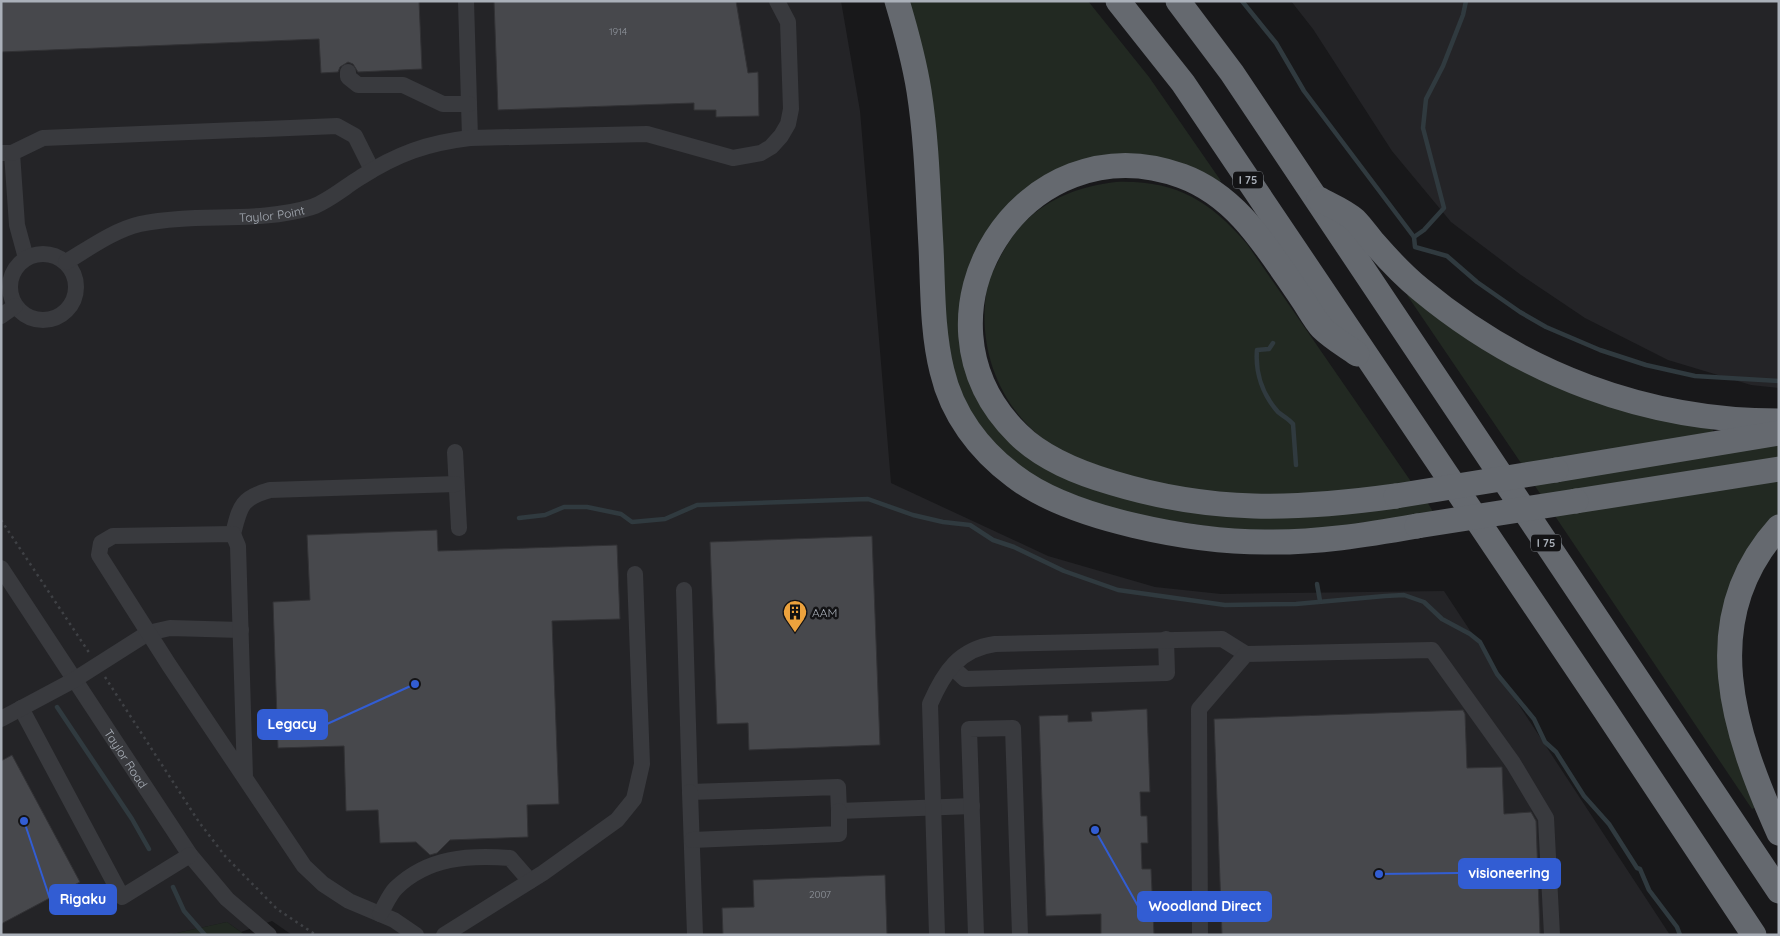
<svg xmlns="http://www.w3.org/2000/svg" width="1780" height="936" font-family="Quicksand,sans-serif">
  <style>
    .built { fill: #242427 }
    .green { fill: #222922 }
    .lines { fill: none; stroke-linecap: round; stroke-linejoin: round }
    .stream { stroke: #303a3f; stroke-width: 4.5 }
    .building { fill: #47484c; stroke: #323235 }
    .path { stroke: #3f4145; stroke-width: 2.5; stroke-dasharray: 2.5 4; stroke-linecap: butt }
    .minor { stroke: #393a3e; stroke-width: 16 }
    .highway { stroke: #65696f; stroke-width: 25 }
    .highway-bridge { stroke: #65696f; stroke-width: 25 }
    .labels { text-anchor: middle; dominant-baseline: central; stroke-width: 5; stroke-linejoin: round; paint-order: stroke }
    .number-label { font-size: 10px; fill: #91969e }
    .shield { fill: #131315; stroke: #7d8188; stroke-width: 1 }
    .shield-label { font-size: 11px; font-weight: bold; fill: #aab0b9 }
    .street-label { font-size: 12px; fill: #aab0b9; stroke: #131315 }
    .poi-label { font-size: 12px; fill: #aab0b9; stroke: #131315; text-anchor: start }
    .leader { fill: none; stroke: #325dd3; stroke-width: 2 }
    .callout-dot { fill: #325dd3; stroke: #131315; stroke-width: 2 }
    .callout { fill: #325dd3; stroke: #325dd3; stroke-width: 2 }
    .callout-label { font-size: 14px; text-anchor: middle; font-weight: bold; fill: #fff }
  </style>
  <rect width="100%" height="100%" fill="#18181a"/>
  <g class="built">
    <polygon points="1,1 841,1 860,111 891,483 1048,556 1155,587 1221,594 1444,591 1670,935 292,935 272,921 241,932 227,922 168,935 1,935"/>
    <polygon points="1291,1 1779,1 1779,388 1751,385 1668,360 1585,318 1521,275 1451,222 1392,151 1313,29"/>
  </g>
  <g class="green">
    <path d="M905,1H1088L1149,77L1221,181L1216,184L1185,168L1026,189L995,220L982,240L966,276L961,293L960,336L963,357L976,394L996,426L1009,440L1213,515C1288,523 1352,511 1426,500L1435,515L1356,526L1253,533L1115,512L1029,476L981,434L948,363Z"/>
    <path d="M1116,182C1175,180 1209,200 1247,244L1412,483C1383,487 1354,492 1326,494C1252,500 1173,493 1103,467C1090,462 1073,459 1061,451C1002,417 974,349 988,283C990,275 996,267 999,259C1007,244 1017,228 1030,217C1055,195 1084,186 1116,182Z"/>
    <polygon points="1412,293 1489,352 1537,378 1712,427 1714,435 1523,466 1407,295"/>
    <polygon points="1779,445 1779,461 1543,498 1533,483"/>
    <polygon points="1779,480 1779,515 1731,594 1756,807 1752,809 1555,516"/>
    <polygon points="227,922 245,935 168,935"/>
  </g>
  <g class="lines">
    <g class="stream">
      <polyline points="1242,1 1276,43 1304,91 1414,237 1415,247 1447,256 1477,282 1520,312 1546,327 1600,350 1646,365 1695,376 1779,381"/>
      <polyline points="1414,237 1424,230 1444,208 1423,128 1426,99 1443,66 1463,15 1466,1"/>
      <path d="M1273,343L1269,349L1257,350C1255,373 1263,395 1278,412C1283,416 1289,419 1293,424L1296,465"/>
      <polyline points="519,518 545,515 564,507 587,507 621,514 632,522 665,519 697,505 868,499 913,515 943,522 970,525 993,540 1014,547 1064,571 1118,590 1225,605 1296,604 1385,596 1404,595 1424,602 1442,619 1470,634 1480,642 1497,674 1534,719 1545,742 1556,752 1584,796 1609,824 1637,868 1640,869 1649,890 1677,927 1680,935"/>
      <polyline points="1317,584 1320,601"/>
      <polyline points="57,707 132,819 149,849"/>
      <polyline points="173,887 184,911 205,935"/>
    </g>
  </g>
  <g class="building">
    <polygon points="1,1 419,1 422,69 358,72 353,64 348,62 340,67 338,72 321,73 319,39 1,52"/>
    <polygon points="494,1 736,1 748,73 758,72 759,116 716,117 716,110 694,110 694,103 498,110"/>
    <polygon points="437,530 438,551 617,545 620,619 552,621 559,804 527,805 528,837 450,840 437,853 430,855 416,842 380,843 378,810 346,811 344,746 278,748 273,602 310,600 307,535"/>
    <polygon points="872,536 880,745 749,750 748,723 717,724 710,542"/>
    <polygon points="1147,709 1150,792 1140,792 1141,816 1147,816 1148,843 1141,843 1142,869 1151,869 1154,935 1101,935 1101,914 1046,916 1039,716 1068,715 1068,722 1092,721 1091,712"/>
    <polygon points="1463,710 1465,714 1467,768 1502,767 1504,814 1531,812 1536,821 1540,935 1222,935 1214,719"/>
    <polygon points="12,755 80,882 1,924 1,761"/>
    <polygon points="885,875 887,935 723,935 722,908 754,907 753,880"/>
  </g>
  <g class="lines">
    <g class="path">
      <polyline points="1,520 90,654"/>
      <polyline points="105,677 199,822 225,856 277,909 316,935"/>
    </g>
    <g class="minor">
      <polyline points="466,1 470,138"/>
      <polyline points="348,72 348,77 358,85 403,85 443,104 469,104"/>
      <polyline points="1,153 12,153 17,225 26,258"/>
      <polyline points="12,153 43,138 337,126 355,136 372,170"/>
      <circle cx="43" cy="287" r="33"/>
      <path id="s1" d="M66,262C88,249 114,230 140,224C197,212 256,224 312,207C329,201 346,186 361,177C397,154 427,143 470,138L647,134L733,158L761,153L771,147L781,136L788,124L791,109L788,22L777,1"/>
      <polyline points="1,316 15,306"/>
      <polyline points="455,452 459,528"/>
      <path d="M233,534C240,506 241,498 270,490L456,484"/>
      <path id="s2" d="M1,568L190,855L227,899L269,935"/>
      <polyline points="684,590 690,792 838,787 839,811 972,806"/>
      <polyline points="952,667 965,679 1167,673 1166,639"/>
      <polyline points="21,708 122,897 190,855"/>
      <polyline points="1,719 74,680 148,633 170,628 241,630"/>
      <polyline points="245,777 238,546 233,534 113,536 101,543 99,555 169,665 304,866 323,884 349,901 394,920 416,935"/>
      <polyline points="690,792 695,935"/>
      <polyline points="692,840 839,834 839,811"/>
      <path d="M380,914C385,906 389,895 396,888C428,857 468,855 510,858L530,881"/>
      <polyline points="444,935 543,873 617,820 634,799 642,764 635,574"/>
      <path d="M937,935L930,704C944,672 959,649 995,644L1222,639L1246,654"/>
      <polyline points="976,935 969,729 1013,728 1020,935"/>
      <polyline points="1200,935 1199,709 1246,654 1432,650 1513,763 1546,818 1552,935"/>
    </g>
    <g class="highway">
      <path d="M897,1C906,31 914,60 919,91C927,142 928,195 931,247C933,288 932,331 942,371C952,414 979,450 1014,476C1071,520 1194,542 1265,542C1316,543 1366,535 1417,526"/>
      <polyline points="1118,1 1183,83 1605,710 1754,935"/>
      <polyline points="1178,1 1232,73 1779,891"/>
      <path d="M1319,199C1330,205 1345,211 1355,220C1362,227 1368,236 1374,243C1388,259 1404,276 1420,289C1522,374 1646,421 1779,421"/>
      <path d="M1357,354C1346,346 1332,338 1322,328C1314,319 1308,307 1301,297C1268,250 1239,197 1182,176C1024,118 898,316 1018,434C1043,459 1079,473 1113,483C1212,513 1295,510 1396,496"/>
      <polyline points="1556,470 1779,433"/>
      <polyline points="1576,501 1779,469"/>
      <path d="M1779,527C1695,620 1734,733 1779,833"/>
    </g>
    <g class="highway-bridge">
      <polyline points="1396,496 1556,470"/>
      <polyline points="1417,526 1576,501"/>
    </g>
  </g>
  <defs>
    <g id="building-pin" transform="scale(1.25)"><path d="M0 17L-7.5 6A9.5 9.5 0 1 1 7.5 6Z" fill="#eca23d" stroke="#131315"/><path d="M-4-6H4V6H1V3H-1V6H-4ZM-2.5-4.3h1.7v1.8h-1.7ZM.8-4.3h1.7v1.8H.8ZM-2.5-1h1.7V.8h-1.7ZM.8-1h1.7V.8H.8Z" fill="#111"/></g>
  </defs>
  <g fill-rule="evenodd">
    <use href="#building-pin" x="795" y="612"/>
  </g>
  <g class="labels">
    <g class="number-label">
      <text x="618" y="31">1914</text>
      <text x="820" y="894">2007</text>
    </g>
    <g class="shield">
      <rect x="1233" y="171.5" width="30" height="17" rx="4"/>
      <rect x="1531" y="534.5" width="30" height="17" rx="4"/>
    </g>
    <g class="shield-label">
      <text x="1248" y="180">I 75</text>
      <text x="1546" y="543">I 75</text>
    </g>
    <g class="street-label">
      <text stroke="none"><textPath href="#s1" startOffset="216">Taylor Point</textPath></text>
      <text stroke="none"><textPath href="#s2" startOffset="228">Taylor Road</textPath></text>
    </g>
    <g class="poi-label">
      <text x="812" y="612">AAM</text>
    </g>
  </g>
  <path class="leader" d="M415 684L327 724M1379 874L1459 873M24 821L50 899M1095 830L1138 906"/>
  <g class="callout-dot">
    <circle cx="415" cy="684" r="5"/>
    <circle cx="1379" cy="874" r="5"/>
    <circle cx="24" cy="821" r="5"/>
    <circle cx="1095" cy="830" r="5"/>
  </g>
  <g class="callout">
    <rect x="258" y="710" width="69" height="29" rx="5"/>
    <rect x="1459" y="859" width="101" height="29" rx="5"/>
    <rect x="50" y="885" width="66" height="29" rx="5"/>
    <rect x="1138" y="892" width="133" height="29" rx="5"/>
  </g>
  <g class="callout-label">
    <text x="292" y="729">Legacy</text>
    <text x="1509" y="878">visioneering</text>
    <text x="83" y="904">Rigaku</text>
    <text x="1205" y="911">Woodland Direct</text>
  </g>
  <rect width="1780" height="936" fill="none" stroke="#aab0b9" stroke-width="5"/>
</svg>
